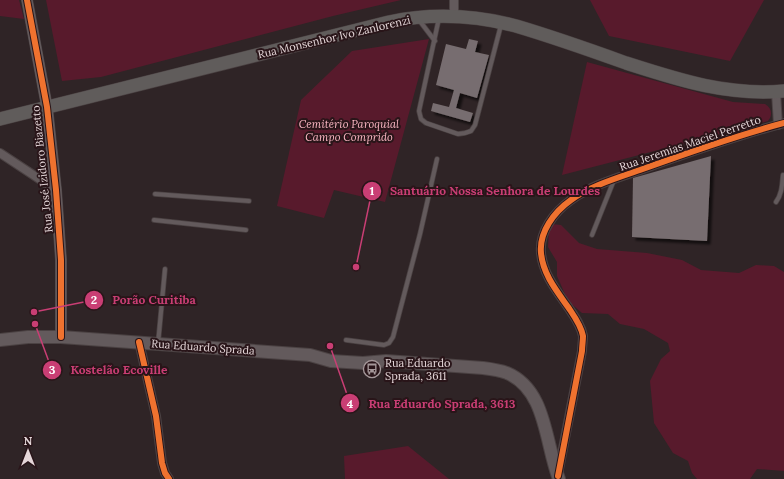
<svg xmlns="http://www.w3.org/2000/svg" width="784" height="479" font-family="Lora,serif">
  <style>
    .green { fill: #581a2c }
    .building { fill: #776d6f; filter: url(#shadow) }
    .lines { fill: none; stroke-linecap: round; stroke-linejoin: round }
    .service-casing { stroke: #4b4243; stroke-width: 5.5 }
    .minor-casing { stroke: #4b4243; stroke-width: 10 }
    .tertiary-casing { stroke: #4b4243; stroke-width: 12 }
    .secondary-casing { stroke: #4b4243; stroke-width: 14 }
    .primary-casing { stroke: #4b4243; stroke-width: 14 }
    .service { stroke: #635a5c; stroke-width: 4 }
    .minor { stroke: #635a5c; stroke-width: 8 }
    .tertiary { stroke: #635a5c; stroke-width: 11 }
    .secondary { stroke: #635a5c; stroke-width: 12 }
    .primary { stroke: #605c5b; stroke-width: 13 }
    .cycleway-casing { stroke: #291519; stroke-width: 8 }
    .cycleway { stroke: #ef722f; stroke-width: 6 }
    .labels { text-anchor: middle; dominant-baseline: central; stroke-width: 4; stroke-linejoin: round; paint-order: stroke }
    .street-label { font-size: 11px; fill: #e5d7d9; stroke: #291519 }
    .park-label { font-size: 11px; font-style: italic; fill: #fab6c2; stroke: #291519 }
    .poi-label { font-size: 11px; fill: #e5d7d9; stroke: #291519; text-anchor: start }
    .leader { fill: none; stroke: #c93e74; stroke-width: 1.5 }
    .callout-dot { fill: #c93e74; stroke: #291519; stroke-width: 1.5 }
    .mark-label { font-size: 12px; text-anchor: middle; font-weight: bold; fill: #fff }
    .callout-label { font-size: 12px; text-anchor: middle; font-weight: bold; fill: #c93e74; stroke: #291519; stroke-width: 4; stroke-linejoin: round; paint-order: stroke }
  </style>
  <defs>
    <filter id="shadow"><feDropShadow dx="3.5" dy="3.5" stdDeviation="1" flood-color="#0009"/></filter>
  </defs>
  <rect width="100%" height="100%" fill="#2f2426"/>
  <g class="green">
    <polygon points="0,0 19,0 24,19 0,16"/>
    <polygon points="46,0 401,0 333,16 101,77 62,81"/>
    <polygon points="590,0 764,0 730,61 609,36"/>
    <polygon points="429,39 385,202 334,190 324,218 277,206 301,100 352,51"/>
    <path d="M587,62L733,102L765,104C772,108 773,115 768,121L724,133L562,175Z"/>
    <polygon points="552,224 561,225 579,243 597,249 647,253 682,260 701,270 739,273 756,265 774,266 784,272 784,471 757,469 750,479 697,479 692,473 688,461 673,453 654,423 650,381 661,359 670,351 668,343 644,329 620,324 608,314 582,313 568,301 557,276 557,262 548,247 549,228"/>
    <polygon points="408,446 449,479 345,479 344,456"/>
  </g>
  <g class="building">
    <polygon points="469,39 478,41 475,52 489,55 477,98 460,93 456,108 473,113 470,122 431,111 433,103 449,107 454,90 436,85 446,44 466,49"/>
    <polygon points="711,156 707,241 632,237 633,178"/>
  </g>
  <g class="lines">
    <g class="service-casing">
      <g id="service">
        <polyline points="439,18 419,111 421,119 426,123 458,134 465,133 471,131 475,125 501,25"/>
        <polyline points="419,20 435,41"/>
        <polyline points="155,194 249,201"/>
        <path d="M776,202C782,194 782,185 783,175"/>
        <polyline points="154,220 246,230"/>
        <polyline points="592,235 614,180"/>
        <polyline points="346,340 384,345 389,343 393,337 420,234 437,159"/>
        <polyline points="158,344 165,269"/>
      </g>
    </g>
    <g class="minor-casing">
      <g id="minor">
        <polyline points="454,16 454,0"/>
        <polyline points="776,92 778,125"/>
        <polyline points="0,153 56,190"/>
        <polyline points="139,342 156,416 162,463 165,473 169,479"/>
        <path d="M558,474L582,351C582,346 583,341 583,336C581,325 574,316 568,307C556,290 543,274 541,253C539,232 554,212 571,200C590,186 617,178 640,170C687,153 735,136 784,123"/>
      </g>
    </g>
    <g class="tertiary-casing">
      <polyline id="tertiary" points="27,0 47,107 56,190 61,260 61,337"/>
    </g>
    <g class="secondary-casing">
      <path id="secondary" d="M0,340L28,337H61L310,355L331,361L363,363L386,361L483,368C491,369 499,370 507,373C547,390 545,444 559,479"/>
    </g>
    <g class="primary-casing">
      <path id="primary" d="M0,119L389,22C432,13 474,15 516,26C553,37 590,50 626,63C679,80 727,96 784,91"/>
    </g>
    <use href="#service" class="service"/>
    <use href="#minor" class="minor"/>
    <use href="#tertiary" class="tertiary"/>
    <use href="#secondary" class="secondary"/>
    <use href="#primary" class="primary"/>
    <g class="cycleway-casing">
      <g id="cycleway">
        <polyline points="27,0 47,107 56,190 61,260 61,337"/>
        <polyline points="139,342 156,416 162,463 165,473 169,479"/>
        <path d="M558,476L582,351C582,346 583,341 583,336C581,325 574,316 568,307C556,290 543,274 541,253C539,232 554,212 571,200C590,186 617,178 640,170C687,153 735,136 784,123"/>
      </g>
    </g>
    <use href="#cycleway" class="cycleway"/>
  </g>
  <defs>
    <g id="bus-ring" transform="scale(0.9)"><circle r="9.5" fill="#291519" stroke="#a5989a" stroke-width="1.5"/><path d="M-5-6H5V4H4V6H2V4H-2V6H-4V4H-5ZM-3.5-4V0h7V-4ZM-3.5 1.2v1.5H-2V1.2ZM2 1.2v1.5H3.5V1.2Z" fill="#a5989a"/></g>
  </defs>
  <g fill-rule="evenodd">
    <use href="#bus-ring" x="372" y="369"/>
  </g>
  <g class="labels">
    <g class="street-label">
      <text transform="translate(334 37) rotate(-13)">Rua Monsenhor Ivo Zanlorenzi</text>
      <text transform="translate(690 143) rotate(-19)">Rua Jeremias Maciel Perretto</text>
      <text transform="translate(42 169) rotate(-96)">Rua José Izidoro Biazetto</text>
      <text transform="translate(203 347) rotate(4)">Rua Eduardo Sprada</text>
    </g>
    <g class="park-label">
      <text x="349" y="124">Cemitério Paroquial<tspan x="349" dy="13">Campo Comprido</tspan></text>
    </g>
    <g class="poi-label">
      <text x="385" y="363">Rua Eduardo<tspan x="385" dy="13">Sprada, 3611</tspan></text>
    </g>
  </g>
  <path class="leader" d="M356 267L372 191M34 312L94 300M35 324L52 370M330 346L350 403"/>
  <g class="callout-dot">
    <circle cx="356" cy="267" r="4"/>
    <circle cx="34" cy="312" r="4"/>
    <circle cx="35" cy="324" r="4"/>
    <circle cx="330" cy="346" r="4"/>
    <circle cx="372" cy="191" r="10"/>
    <circle cx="94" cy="300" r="10"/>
    <circle cx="52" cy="370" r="10"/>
    <circle cx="350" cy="403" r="10"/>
  </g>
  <g class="mark-label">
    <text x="372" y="195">1</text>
    <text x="94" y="304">2</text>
    <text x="52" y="374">3</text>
    <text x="350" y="408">4</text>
  </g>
  <g class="callout-label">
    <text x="495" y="195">Santuário Nossa Senhora de Lourdes</text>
    <text x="154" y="304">Porão Curitiba</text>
    <text x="119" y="374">Kostelão Ecoville</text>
    <text x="442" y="408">Rua Eduardo Sprada, 3613</text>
  </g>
  <g transform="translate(28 451)" stroke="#291519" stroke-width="3" paint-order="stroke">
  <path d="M0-3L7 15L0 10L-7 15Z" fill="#e5d7d9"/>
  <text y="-6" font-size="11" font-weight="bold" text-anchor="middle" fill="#e5d7d9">N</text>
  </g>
</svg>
